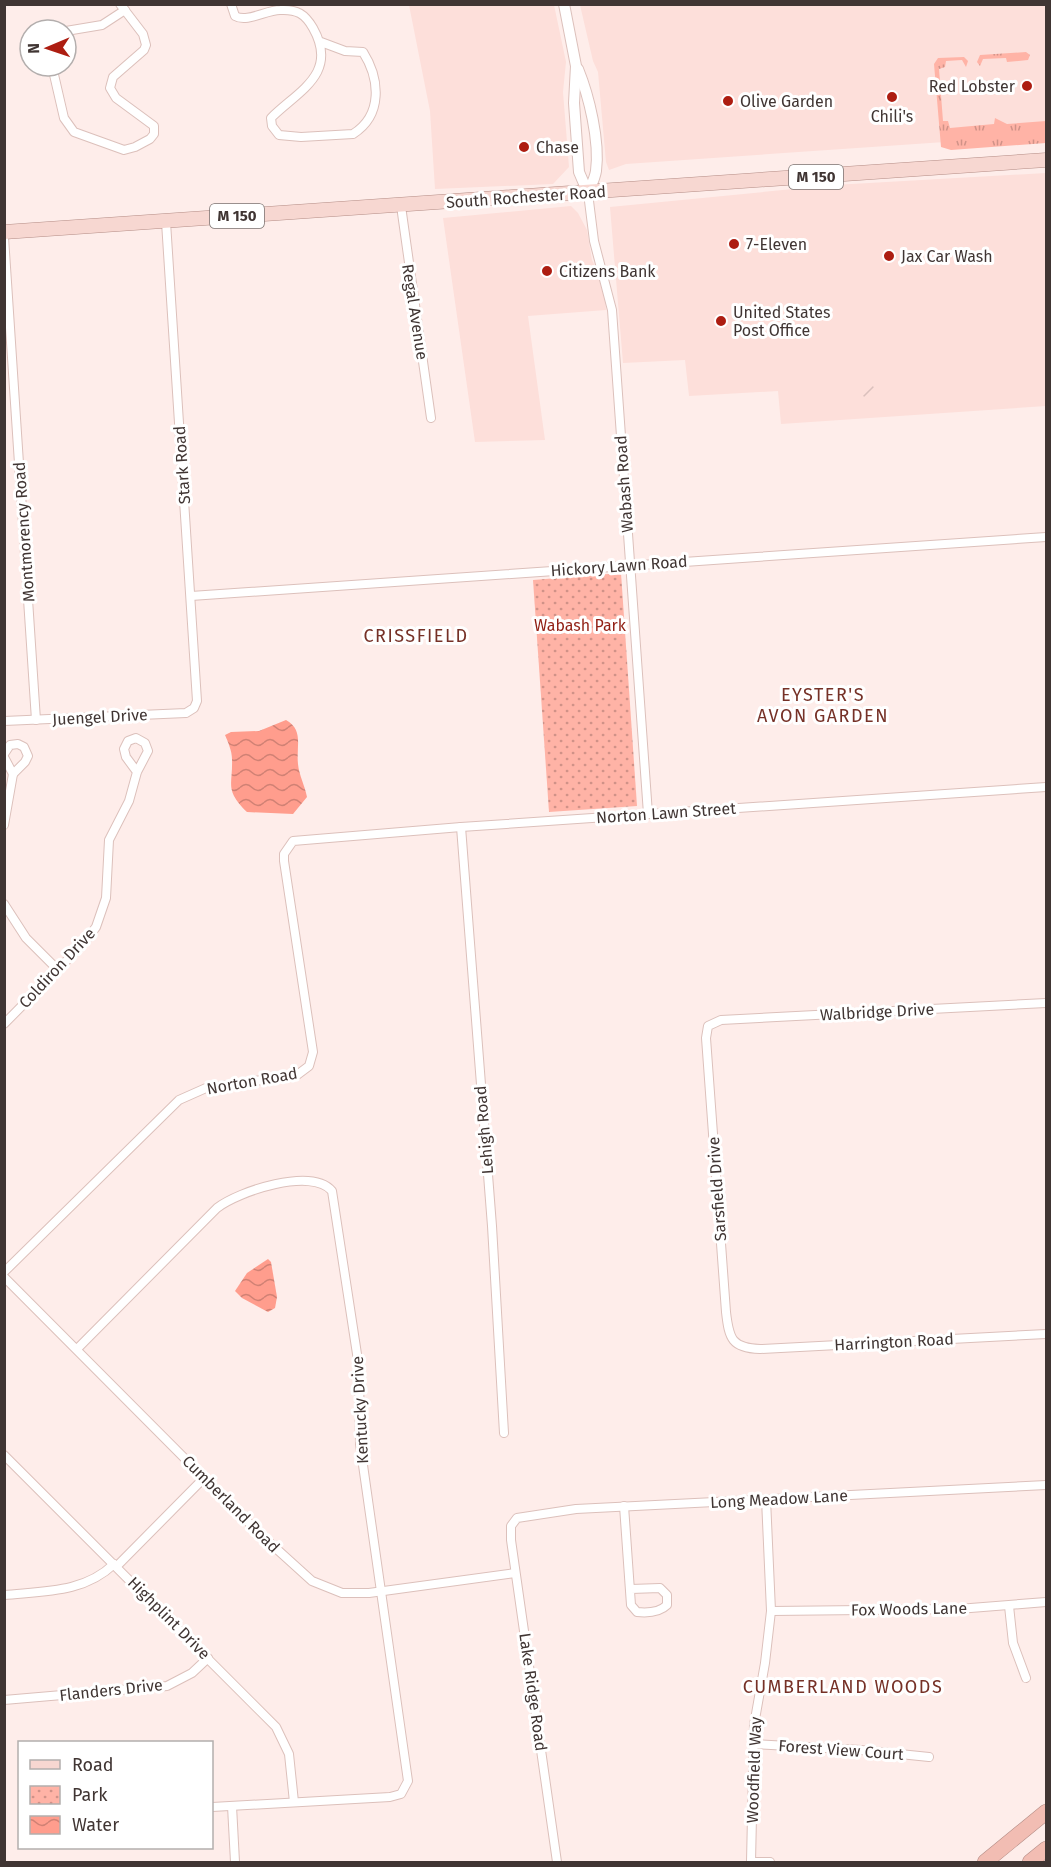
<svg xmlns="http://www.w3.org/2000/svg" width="1051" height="1867" font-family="'Fira Sans',sans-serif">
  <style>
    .built { fill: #fddfda }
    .industrial { fill: url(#industrial-furrows) }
    .grass { fill: url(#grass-tufts) }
    .park { fill: url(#park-dots) }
    .water { fill: url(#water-waves) }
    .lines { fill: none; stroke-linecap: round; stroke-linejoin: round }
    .minor-casing { stroke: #dcc0bb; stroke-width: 10 }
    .tertiary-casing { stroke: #dcc0bb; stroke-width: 12 }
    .primary-casing { stroke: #b48d86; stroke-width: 15 }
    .motorway-casing { stroke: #b48d86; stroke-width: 16 }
    .minor { stroke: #fff; stroke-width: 8 }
    .tertiary { stroke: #fff; stroke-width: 10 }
    .primary { stroke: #f7d7d1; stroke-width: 14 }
    .motorway { stroke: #f2bdb3; stroke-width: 15 }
    .poi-dot { fill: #ad1d11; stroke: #fff; stroke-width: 2 }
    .labels { text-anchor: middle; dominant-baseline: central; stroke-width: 6; stroke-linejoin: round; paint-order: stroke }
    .shield { fill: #fff; stroke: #797270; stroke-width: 1.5 }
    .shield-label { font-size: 15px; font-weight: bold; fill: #403533 }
    .poi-label { font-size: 16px; fill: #403533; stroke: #fff; text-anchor: start }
    .street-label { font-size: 16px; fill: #403533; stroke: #fff }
    .park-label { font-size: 16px; fill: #911f14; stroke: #fff }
    .neighbourhood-label { font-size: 18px; letter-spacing: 1.5px; fill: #763127; stroke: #fff }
  </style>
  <defs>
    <pattern id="industrial-furrows" width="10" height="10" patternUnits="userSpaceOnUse" patternTransform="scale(1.5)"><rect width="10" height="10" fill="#fddfda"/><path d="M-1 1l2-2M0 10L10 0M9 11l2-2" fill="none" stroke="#dac0bc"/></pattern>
    <pattern id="grass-tufts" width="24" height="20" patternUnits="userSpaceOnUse" patternTransform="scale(1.5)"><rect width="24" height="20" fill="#ffb3a6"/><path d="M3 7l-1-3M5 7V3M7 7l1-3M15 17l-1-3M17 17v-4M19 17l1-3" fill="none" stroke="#d09288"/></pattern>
    <pattern id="park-dots" width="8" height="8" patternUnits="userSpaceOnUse" patternTransform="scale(1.5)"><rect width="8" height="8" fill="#ffb3a6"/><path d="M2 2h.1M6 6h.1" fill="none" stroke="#d09288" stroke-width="1.8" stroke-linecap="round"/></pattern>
    <pattern id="water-waves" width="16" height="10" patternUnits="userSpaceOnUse" patternTransform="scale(1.5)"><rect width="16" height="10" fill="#ff9d8d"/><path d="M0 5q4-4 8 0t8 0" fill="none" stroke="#d08174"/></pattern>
  </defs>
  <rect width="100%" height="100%" fill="#feedea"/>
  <g class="built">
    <polygon points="409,5 554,5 566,62 563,92 569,167 553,184 435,189 430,111"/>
    <polygon points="580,5 1046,5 1046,135 626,164 609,170 606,162 598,72 593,61"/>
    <polygon points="1046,173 1046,406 781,424 778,391 689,396 685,360 623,363 610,207 834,185"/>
    <polygon points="571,206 578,213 587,230 592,260 604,284 606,310 528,316 545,440 475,442 443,218"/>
  </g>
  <circle class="industrial" cx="868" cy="391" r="7"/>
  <g class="grass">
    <polygon points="1026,52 1030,55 1028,60 1007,62 1006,58 983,59 980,66 977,62 980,55"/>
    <polygon points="964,57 968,61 966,67 962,60 946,61 945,67 939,69 943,121 948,121 950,128 994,124 995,118 1007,124 1046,121 1046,143 951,150 941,147 934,64 938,58"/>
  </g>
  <polygon class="park" points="621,573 637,806 549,812 533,580"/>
  <g class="water">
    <path d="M286,720C304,730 296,746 298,764C299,775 305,786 307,797L293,814L247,812C224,789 233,785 232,759C232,751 228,742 225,735L231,732L259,731Z"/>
    <polygon points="268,1259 271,1262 277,1297 275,1308 268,1312 242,1298 235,1291 247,1273"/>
  </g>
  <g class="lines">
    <g class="minor-casing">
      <g id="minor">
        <path d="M231,4L235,16C247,23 266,10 280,10C297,9 305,14 313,28C339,74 298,91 271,118L272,126L279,135L301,137L353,134C383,115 380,79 363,52L345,51L321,42"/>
        <polyline points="66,31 102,25 125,10"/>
        <polyline points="52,66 64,118 74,132 124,150 135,147 150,139 154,134 154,126 116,98 110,88 113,77 144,50 146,45 143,34 120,4"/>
        <polyline points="588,193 594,241 612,310 648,814"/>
        <polyline points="401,206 431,418"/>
        <polyline points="4,237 36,720"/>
        <polyline points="191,596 1046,537"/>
        <polyline points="4,721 186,713 194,708 197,701 166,222"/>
        <polyline points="4,754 10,745 18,744 24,747 28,756 25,762 13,774 4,825"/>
        <polyline points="4,757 13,774"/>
        <polyline points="461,827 492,1226 504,1433"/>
        <polyline points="4,904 26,938 58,970"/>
        <path d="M1046,1003L721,1020L708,1026L706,1038L726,1312C729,1339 732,1348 760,1349L1046,1334"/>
        <polyline points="4,1024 84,943 96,927 106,898 109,840 129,801 137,772 148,751 145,743 136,738 128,741 124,749 126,757 137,772"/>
        <polyline points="4,1272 179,1100 206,1088 297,1075 309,1066 313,1052 284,861 284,854 293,841 461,827 1046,787"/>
        <polyline points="4,1277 259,1533 312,1581 342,1593 369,1593 515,1573"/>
        <path d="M77,1349L217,1208C239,1191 312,1167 332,1191L359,1367L360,1444L408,1781L401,1794L390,1797L212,1807"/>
        <polyline points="4,1455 276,1727 289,1754 294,1802"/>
        <path d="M624,1506L631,1605L637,1612C647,1613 659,1613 667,1605V1595L660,1588L631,1589"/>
        <polyline points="117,1566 204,1478"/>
        <path d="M4,1595C44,1591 84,1593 114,1564"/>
        <polyline points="1009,1606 1013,1643 1026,1678"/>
        <polyline points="771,1611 958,1609 1046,1602"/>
        <polyline points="4,1700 167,1686 192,1673 208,1658"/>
        <polyline points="754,1744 861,1750 929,1757"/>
        <polyline points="232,1806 235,1862"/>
        <polyline points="557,1862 511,1540 511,1526 517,1518 576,1509 1046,1485"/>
        <polyline points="751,1862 754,1725 765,1663 771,1611 766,1499"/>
        <polyline points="751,1862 770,1862"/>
      </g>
    </g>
    <g class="tertiary-casing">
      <g id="tertiary">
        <polyline points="564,4 576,66 574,103 579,172 588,193"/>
        <path d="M578,69C589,96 600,141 596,171C595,178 591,186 588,193"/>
      </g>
    </g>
    <g class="primary-casing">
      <polyline id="primary" points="4,232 1046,160"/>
    </g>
    <g class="motorway-casing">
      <g id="motorway">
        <polyline points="985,1862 1046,1812"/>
        <polyline points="1030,1862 1046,1849"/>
      </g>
    </g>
    <use href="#minor" class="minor"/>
    <use href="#tertiary" class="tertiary"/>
    <use href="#primary" class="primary"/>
    <use href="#motorway" class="motorway"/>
  </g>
  <g class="poi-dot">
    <circle cx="1027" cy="86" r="6"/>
    <circle cx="892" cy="97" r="6"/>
    <circle cx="728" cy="101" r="6"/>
    <circle cx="524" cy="147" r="6"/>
    <circle cx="734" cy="244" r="6"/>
    <circle cx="889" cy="256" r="6"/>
    <circle cx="547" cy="271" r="6"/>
    <circle cx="721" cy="321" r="6"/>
  </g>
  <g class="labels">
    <g class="shield">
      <rect x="789" y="165" width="54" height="24" rx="4.5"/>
      <rect x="210" y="204" width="54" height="24" rx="4.5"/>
    </g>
    <g class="shield-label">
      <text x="816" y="177">M 150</text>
      <text x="237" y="216">M 150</text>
    </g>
    <g class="poi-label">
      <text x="1015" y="86" text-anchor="end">Red Lobster</text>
      <text x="740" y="101">Olive Garden</text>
      <text x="892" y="116" text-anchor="middle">Chili's</text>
      <text x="536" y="147">Chase</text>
      <text x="746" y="244">7-Eleven</text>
      <text x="901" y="256">Jax Car Wash</text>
      <text x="559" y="271">Citizens Bank</text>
      <text x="733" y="312">United States<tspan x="733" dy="18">Post Office</tspan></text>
    </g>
    <g class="street-label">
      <text transform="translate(526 197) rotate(-4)">South Rochester Road</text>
      <text transform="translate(415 312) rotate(81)">Regal Avenue</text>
      <text transform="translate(182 465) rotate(-94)">Stark Road</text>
      <text transform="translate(624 484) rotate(-94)">Wabash Road</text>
      <text transform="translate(24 532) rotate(-94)">Montmorency Road</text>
      <text transform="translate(619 566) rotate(-4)">Hickory Lawn Road</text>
      <text transform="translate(100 717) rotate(-3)">Juengel Drive</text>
      <text transform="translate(666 813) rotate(-4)">Norton Lawn Street</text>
      <text transform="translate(57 968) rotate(-47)">Coldiron Drive</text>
      <text transform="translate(877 1012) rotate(-3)">Walbridge Drive</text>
      <text transform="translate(252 1081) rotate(-10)">Norton Road</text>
      <text transform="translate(484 1130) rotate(-95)">Lehigh Road</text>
      <text transform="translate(717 1189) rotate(-94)">Sarsfield Drive</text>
      <text transform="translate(894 1342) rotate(-3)">Harrington Road</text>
      <text transform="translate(360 1410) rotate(-93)">Kentucky Drive</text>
      <text transform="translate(779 1499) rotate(-3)">Long Meadow Lane</text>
      <text transform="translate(231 1504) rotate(45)">Cumberland Road</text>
      <text transform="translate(909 1609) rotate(-1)">Fox Woods Lane</text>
      <text transform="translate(169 1618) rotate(45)">Highplint Drive</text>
      <text transform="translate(111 1690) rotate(-6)">Flanders Drive</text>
      <text transform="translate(533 1692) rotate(82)">Lake Ridge Road</text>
      <text transform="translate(841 1750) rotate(4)">Forest View Court</text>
      <text transform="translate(754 1770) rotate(-88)">Woodfield Way</text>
    </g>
    <g class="park-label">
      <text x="580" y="625">Wabash Park</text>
    </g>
    <g class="neighbourhood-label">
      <text x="416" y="636">CRISSFIELD</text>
      <text x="823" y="695">EYSTER'S<tspan x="823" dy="21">AVON GARDEN</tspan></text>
      <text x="843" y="1687">CUMBERLAND WOODS</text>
    </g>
  </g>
  <rect width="1051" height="1867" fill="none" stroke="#403533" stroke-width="12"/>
  <rect x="18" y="1741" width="195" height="108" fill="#ffffff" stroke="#b3aead" stroke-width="1.5"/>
  <rect x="30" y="1760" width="30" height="9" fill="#f7d7d1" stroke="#b3aead" stroke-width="1.5"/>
  <text x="72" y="1771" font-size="18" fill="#403533">Road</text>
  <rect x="30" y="1786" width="30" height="18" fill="url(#park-dots)" stroke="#b3aead" stroke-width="1.5"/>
  <text x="72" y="1801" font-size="18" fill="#403533">Park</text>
  <rect x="30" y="1816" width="30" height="18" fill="url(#water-waves)" stroke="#b3aead" stroke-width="1.5"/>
  <text x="72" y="1831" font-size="18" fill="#403533">Water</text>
  <g transform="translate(48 48) rotate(268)"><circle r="28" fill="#ffffff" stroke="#b3aead" stroke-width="1.5"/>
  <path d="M0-4.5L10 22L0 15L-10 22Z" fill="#ad1d11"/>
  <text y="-9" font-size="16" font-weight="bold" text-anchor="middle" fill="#403533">N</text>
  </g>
</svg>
